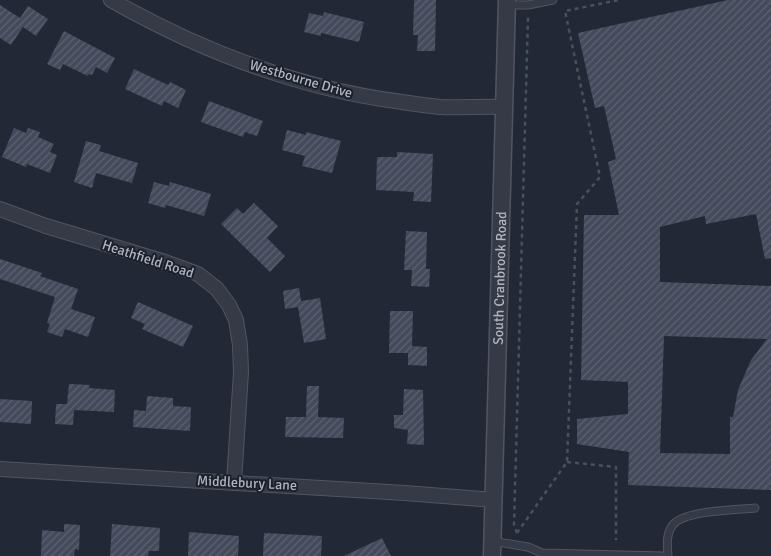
<svg xmlns="http://www.w3.org/2000/svg" width="771" height="556" font-family="Signika,sans-serif">
  <style>
    .building { fill: url(#building-hatch); fill-rule: evenodd }
    .lines { fill: none; stroke-linecap: round; stroke-linejoin: round }
    .service-casing { stroke: #515561; stroke-width: 9 }
    .minor-casing { stroke: #515561; stroke-width: 16 }
    .tertiary-casing { stroke: #515561; stroke-width: 19 }
    .path { stroke: #465359; stroke-width: 2.5; stroke-dasharray: 4 4; stroke-linecap: butt }
    .service { stroke: #363a47; stroke-width: 7 }
    .minor { stroke: #363a47; stroke-width: 14 }
    .tertiary { stroke: #363a47; stroke-width: 16 }
    .labels { text-anchor: middle; dominant-baseline: central; stroke-width: 4; stroke-linejoin: round; paint-order: stroke }
    .street-label { font-size: 14px; fill: #b1b5c3; stroke: #1b202b }
  </style>
  <defs>
    <pattern id="building-hatch" width="6" height="6" patternUnits="userSpaceOnUse" patternTransform="scale(1.25)"><rect width="6" height="6" fill="#444a5b"/><path d="M-1 1l2-2M0 6l6-6M5 7l2-2" fill="none" stroke="#5d6271"/></pattern>
  </defs>
  <rect width="100%" height="100%" fill="#232836"/>
  <g class="building">
    <polygon points="414,0 436,0 435,51 417,51 418,35 413,35"/>
    <path d="M728,0H771V258L765,259L756,214L706,224L705,216L660,227V282L771,286V490L628,485L629,452L577,444V419L628,414V382L581,380L584,215H619L608,162L616,159L604,106L595,108L578,33ZM664,336L767,339L751,360L738,390L733,417H730V454L660,453Z"/>
    <polygon points="0,5 20,18 28,6 48,19 36,36 23,27 11,45 0,38"/>
    <polygon points="324,12 364,22 359,42 321,33 321,36 304,32 309,13 323,16"/>
    <polygon points="64,31 115,58 107,73 96,67 92,75 89,74 88,76 63,64 60,70 47,64"/>
    <polygon points="134,69 168,85 170,82 186,90 178,108 164,101 162,106 125,89"/>
    <polygon points="209,101 263,121 257,136 245,132 243,137 201,122"/>
    <polygon points="14,128 26,133 28,128 40,132 38,137 54,144 50,152 57,155 50,173 27,164 26,167 2,157"/>
    <polygon points="287,130 306,135 306,132 341,141 332,173 302,166 305,156 282,150"/>
    <polygon points="86,141 101,145 99,151 138,163 132,183 96,173 92,188 74,182"/>
    <polygon points="397,152 433,154 431,202 413,201 414,192 376,190 377,157 397,157"/>
    <polygon points="154,182 169,186 170,182 211,194 204,216 166,205 165,208 148,203"/>
    <polygon points="254,203 278,226 267,238 285,256 270,272 221,224 237,208 243,214"/>
    <polygon points="406,231 427,232 426,269 430,269 429,287 411,286 412,270 404,270"/>
    <polygon points="0,259 42,273 40,276 78,289 71,309 95,317 88,337 65,329 62,337 47,332 50,324 47,323 55,297 0,279"/>
    <polygon points="299,288 301,301 320,298 326,339 304,343 298,307 285,309 283,291"/>
    <polygon points="138,302 193,326 183,347 142,329 145,324 131,318"/>
    <polygon points="390,311 413,311 412,346 427,347 427,366 408,365 408,353 389,353"/>
    <polygon points="69,384 90,385 89,388 115,390 114,412 74,410 73,425 55,424 56,404 67,404"/>
    <polygon points="307,386 319,386 318,417 344,418 343,438 285,437 286,417 306,417"/>
    <polygon points="404,389 423,390 424,445 407,444 408,430 394,428 394,415 403,415"/>
    <polygon points="147,396 173,398 173,406 191,407 190,431 133,427 134,410 146,411"/>
    <polygon points="0,399 32,401 31,424 0,422"/>
    <polygon points="64,524 80,525 79,550 75,549 74,556 41,556 42,530 64,532"/>
    <polygon points="112,524 160,528 159,551 149,551 148,556 110,556"/>
    <polygon points="189,532 239,536 238,556 188,556"/>
    <polygon points="264,533 322,536 321,556 263,556"/>
    <polygon points="382,538 391,556 344,556"/>
  </g>
  <g class="lines">
    <g class="service-casing">
      <g id="service">
        <polyline points="507,5 528,5 553,0"/>
        <polyline points="492,541 528,547 542,553 662,556"/>
        <path d="M668,556C667,546 666,535 672,526C683,510 736,510 755,508"/>
      </g>
    </g>
    <g class="minor-casing">
      <g id="minor">
        <path d="M111,0C201,51 300,89 402,102C415,104 428,106 440,107C461,108 483,106 505,107"/>
        <polyline points="0,209 46,226 165,262 198,274 217,289 229,305 236,320 240,345 241,372 234,482"/>
        <polyline points="0,469 405,493 494,500"/>
      </g>
    </g>
    <g class="tertiary-casing">
      <g id="tertiary">
        <path id="s1" d="M492,556L507,0"/>
      </g>
    </g>
    <g class="path">
      <polyline points="567,462 616,467 616,540"/>
      <polyline points="517,533 567,462 577,204 600,177 565,11 619,0"/>
      <polyline points="517,533 514,525 528,17"/>
    </g>
    <use href="#service" class="service"/>
    <use href="#minor" class="minor"/>
    <use href="#tertiary" class="tertiary"/>
  </g>
  <g class="labels">
    <g class="street-label">
      <text transform="translate(301 79) rotate(16)">Westbourne Drive</text>
      <text transform="translate(148 259) rotate(18)">Heathfield Road</text>
      <text stroke="none"><textPath href="#s1" startOffset="278">South Cranbrook Road</textPath></text>
      <text transform="translate(247 483) rotate(3)">Middlebury Lane</text>
    </g>
  </g>
</svg>
